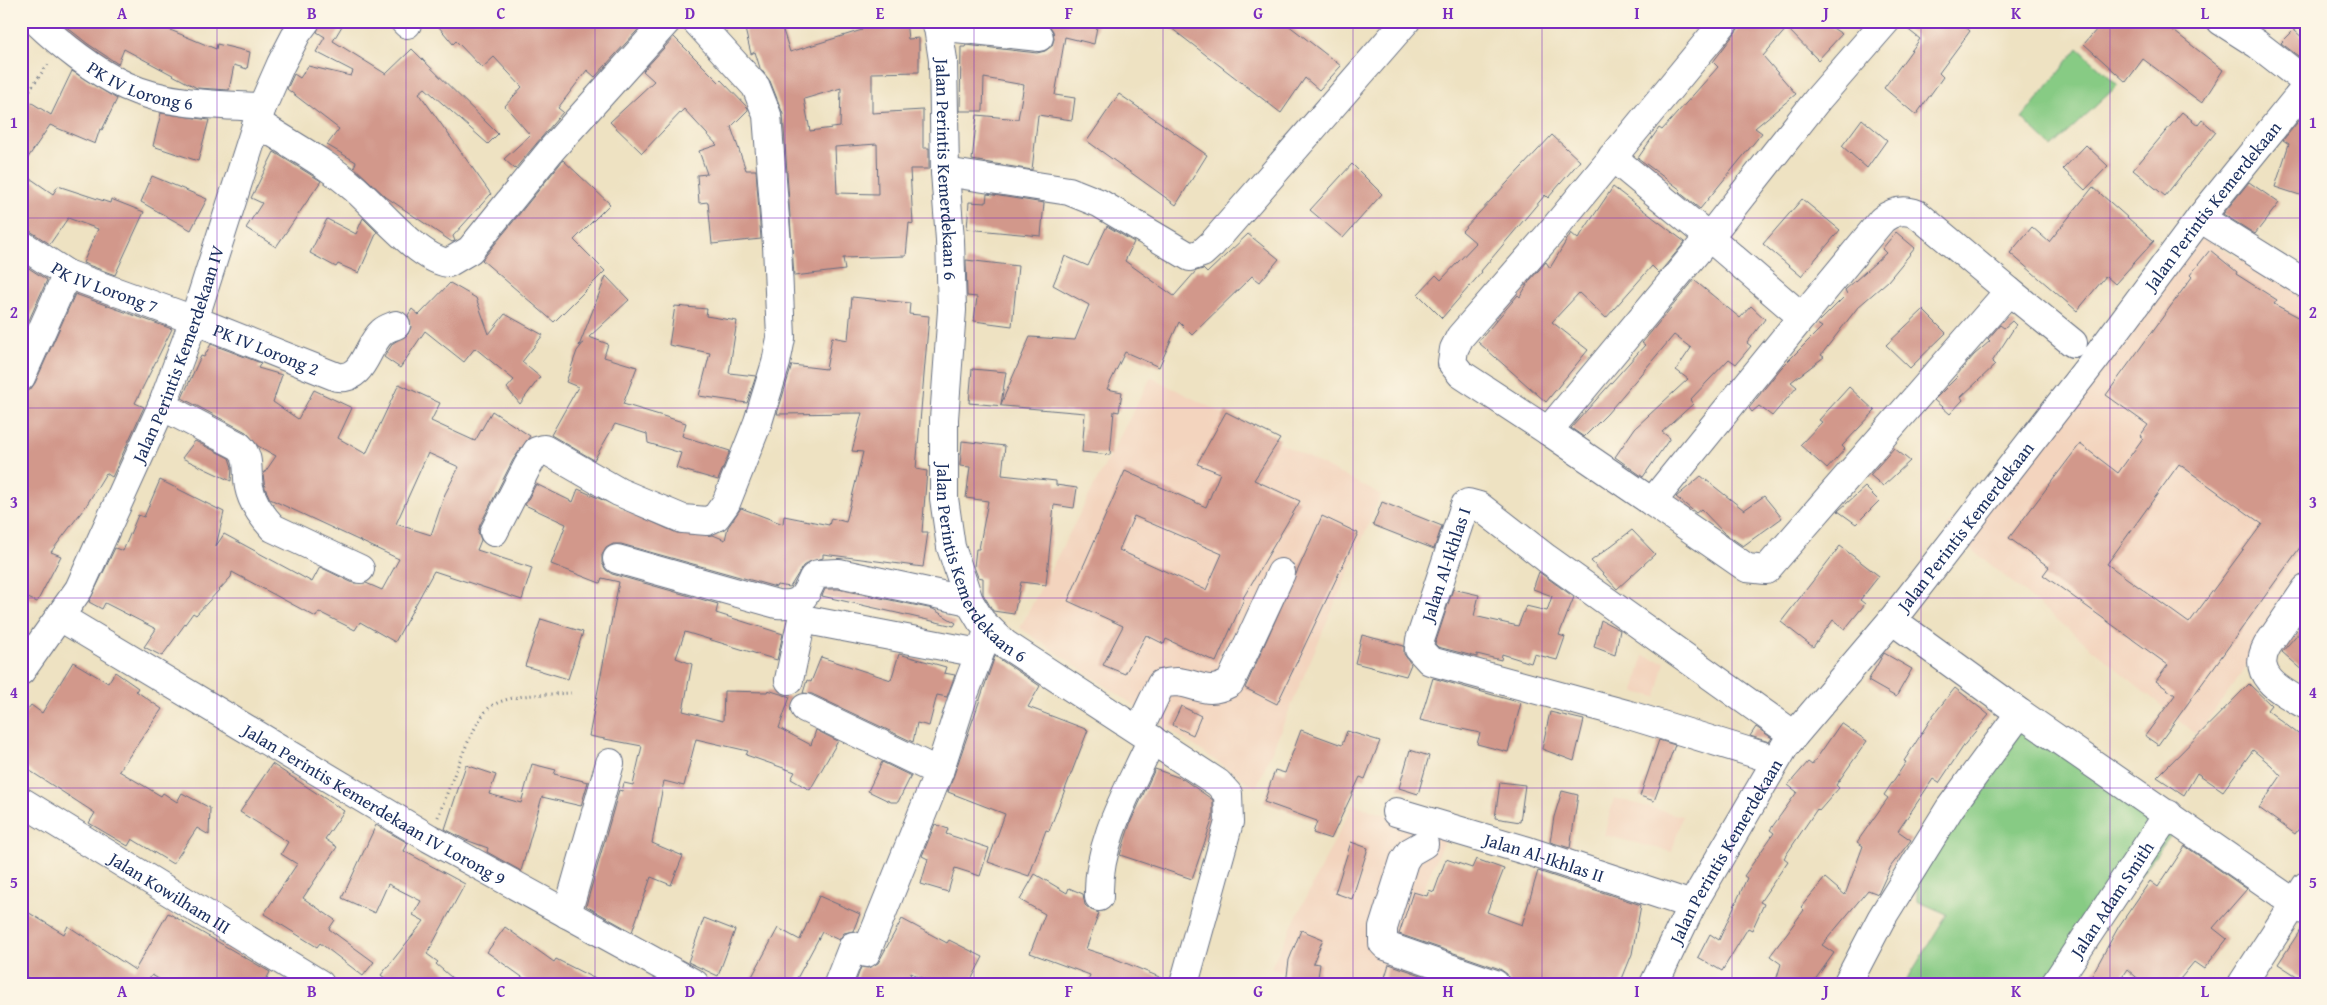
<svg xmlns="http://www.w3.org/2000/svg" width="2327" height="1005" font-family="'Gentium Book Plus',serif">
  <style>
    .built { fill: #f3d4be }
    .green { fill: #87cb84; stroke: #517d71 }
    .building { fill: #d2988b; fill-rule: evenodd }
    .lines { fill: none; stroke-linecap: round; stroke-linejoin: round }
    .minor-casing { stroke: #656e81; stroke-width: 30 }
    .path { stroke: #656e81; stroke-width: 3; stroke-dasharray: 1 4; stroke-linecap: butt }
    .minor { stroke: #fff; stroke-width: 28 }
    .grid { fill: none; stroke: #7b2cbf; stroke-width: 1; stroke-opacity: 0.55 }
    .labels { text-anchor: middle; dominant-baseline: central; stroke-width: 4.5; stroke-linejoin: round; paint-order: stroke }
    .street-label { font-size: 18px; fill: #1b2f5e; stroke: #fcf5e5 }
    .neatline { fill: none; stroke: #7b2cbf; stroke-width: 2 }
    .grid-label { font-size: 16px; text-anchor: middle; font-weight: bold; fill: #7b2cbf }
  </style>
  <rect width="100%" height="100%" fill="#fcf5e5"/>
  <filter id="ink" filterUnits="userSpaceOnUse"><feTurbulence type="fractalNoise" baseFrequency=".02" numOctaves="2"/><feDisplacementMap in="SourceGraphic" scale="10" xChannelSelector="R" yChannelSelector="G"/><feConvolveMatrix kernelMatrix="1 2 1 2 8 2 1 2 1" color-interpolation-filters="sRGB"/></filter>
  <filter id="wash" filterUnits="userSpaceOnUse"><feTurbulence type="fractalNoise" baseFrequency=".0096" numOctaves="4" result="noise"/><feDisplacementMap in="SourceGraphic" scale="20" xChannelSelector="R" yChannelSelector="G"/><feGaussianBlur stdDeviation="1.12" result="paint"/><feColorMatrix in="noise" values="0 0 0 0 0 0 0 0 0 0 0 0 0 0 0 0 0 1.4 0 .05"/><feComposite in="paint" operator="in"/></filter>
  <g filter="url(#wash)">
    <rect width="100%" height="100%" fill="#eee2c2"/>
    <g class="built">
      <polygon points="2203,237 2306,297 2306,584 2197,735 1946,528"/>
      <polygon points="1151,377 1381,495 1256,788 1020,628"/>
      <polygon points="1643,656 1665,662 1656,697 1634,692"/>
      <polygon points="1614,798 1682,816 1672,852 1604,835"/>
      <polygon points="1353,804 1446,835 1384,984 1309,984 1271,967"/>
    </g>
    <g class="green">
      <polygon points="2078,48 2118,85 2052,147 2022,118"/>
      <polygon points="2012,718 2175,830 2058,984 1878,984 1882,982 1905,983 1947,914 1917,901 1917,867"/>
    </g>
    <g id="blocks">
      <g class="building">
        <polygon points="59,21 132,21 148,27 151,22 216,49 217,44 250,52 247,69 234,65 229,90 197,88 124,49 118,64 88,44"/>
        <polygon points="321,21 345,21 333,41 386,74 412,49 498,134 488,144 425,88 419,93 491,194 453,236 455,241 452,242 386,197 354,167 356,162 327,145 339,129 287,89 294,74 300,78 308,66 351,76 353,71 316,52 325,37 317,32"/>
        <polygon points="434,21 646,21 595,77 587,70 558,108 563,112 515,169 504,159 530,135 505,106 522,87 494,57 482,68 456,41 453,44"/>
        <path d="M770,21H780L790,52L862,30L861,21H906L908,39L919,38V72L872,73V113L923,110V148H929V169H910L913,224L909,223L906,256L843,258L845,270L794,276L783,114L770,81L760,68L755,52L751,54L745,29ZM841,88L840,127L810,131L804,99ZM877,144L878,194L837,193L835,147Z"/>
        <polygon points="1039,21 1098,21 1094,44 1065,37 1055,95 1075,98 1072,120 1038,115 1032,170 972,160 977,115 1018,119 1024,85 984,78 983,111 960,111 961,47 965,47 966,45 1037,53 1045,51 1052,46 1054,39 1053,31 1048,24"/>
        <polygon points="1162,21 1283,21 1341,66 1319,90 1305,78 1281,113"/>
        <polygon points="1744,21 1822,21 1842,34 1818,60 1787,28 1763,56 1796,94 1755,128 1762,133 1700,209 1679,192 1681,190 1638,158 1659,128 1662,130 1718,67 1713,62"/>
        <polygon points="1901,21 1959,21 1970,31 1939,73 1943,77 1916,115 1884,88 1920,39 1901,24"/>
        <polygon points="2104,21 2174,21 2170,28 2223,70 2202,103 2143,59 2126,82 2084,44"/>
        <polygon points="2294,30 2306,41 2306,62 2281,43"/>
        <polygon points="674,37 719,82 721,80 748,108 748,110 731,127 746,170 756,170 761,239 712,244 708,202 699,203 697,175 707,174 699,151 717,145 684,109 642,153 610,122 654,81 643,71"/>
        <polygon points="72,71 117,99 102,130 100,129 95,144 50,125 21,168 21,96 51,115"/>
        <polygon points="1119,94 1207,155 1176,205 1087,141"/>
        <polygon points="2182,112 2198,125 2202,120 2216,132 2165,196 2133,170"/>
        <polygon points="2306,112 2306,154 2302,152 2306,169 2306,197 2275,187 2289,144 2283,140"/>
        <polygon points="161,113 209,120 198,161 153,146"/>
        <polygon points="1862,119 1887,140 1867,168 1842,146"/>
        <polygon points="1552,135 1580,161 1548,198 1545,195 1481,271 1482,272 1442,318 1418,294 1436,275 1441,280 1476,243 1462,231"/>
        <polygon points="2086,145 2108,166 2085,190 2063,169"/>
        <polygon points="274,152 321,181 276,247 246,228 262,203 251,198"/>
        <polygon points="563,160 610,204 574,240 605,271 554,322 482,260"/>
        <polygon points="1352,164 1382,194 1343,238 1310,210"/>
        <polygon points="21,172 53,194 58,186 110,203 111,199 144,212 115,275 83,263 98,229 68,218 50,244 30,231 21,228"/>
        <polygon points="152,176 207,199 191,230 141,202"/>
        <polygon points="2249,182 2279,203 2255,234 2223,214"/>
        <polygon points="1613,187 1685,242 1659,273 1652,266 1606,318 1579,293 1552,322 1588,350 1546,402 1478,342 1518,295 1520,297 1530,280 1546,262 1550,268 1571,233 1578,239"/>
        <polygon points="2093,187 2154,241 2115,284 2106,276 2077,311 2010,253 2032,227 2049,242"/>
        <polygon points="987,194 1044,203 1041,236 967,229 969,202 986,203"/>
        <polygon points="1802,199 1840,230 1801,276 1763,244"/>
        <polygon points="363,218 377,232 359,273 338,264 336,267 310,253 327,219 356,234"/>
        <polygon points="1107,226 1134,242 1125,261 1174,296 1196,271 1203,269 1207,273 1248,234 1279,259 1260,282 1252,276 1192,335 1179,322 1159,367 1125,352 1107,389 1122,392 1119,412 1114,411 1110,455 1082,452 1085,413 969,403 972,369 1006,372 1001,404 1030,337 1075,340 1089,305 1053,285 1065,256 1088,266"/>
        <polygon points="1896,232 1915,248 1888,281 1858,307 1821,355 1824,357 1791,382 1797,387 1772,416 1759,406 1752,412 1749,408 1781,368 1822,327 1817,324 1847,294 1845,290 1886,253 1882,249"/>
        <path d="M2210,250L2237,272L2236,274L2277,300L2274,304L2306,321V539L2158,745L2145,736L2175,695L2156,681L2168,665L2043,575L2049,567L2009,538L2080,444L2118,473L2143,438L2140,436L2148,425L2106,395L2192,277L2190,275ZM2179,464L2262,524L2189,623L2107,564Z"/>
        <polygon points="966,260 1018,266 1012,326 974,321 977,297 967,296"/>
        <polygon points="21,263 47,280 21,338"/>
        <polygon points="606,276 629,300 589,337 608,344 604,357 637,367 623,404 686,423 682,436 730,451 718,480 676,468 681,453 648,443 647,434 615,424 594,460 551,435 578,387 566,382 577,351 584,342 579,346"/>
        <polygon points="1694,280 1740,318 1751,306 1765,319 1747,343 1751,346 1736,364 1729,359 1690,400 1693,404 1662,432 1670,438 1643,477 1615,457 1635,428 1688,379 1676,370 1691,348 1674,335 1607,414 1584,437 1571,428 1645,345 1642,343"/>
        <polygon points="450,283 476,298 489,334 505,314 543,335 522,362 540,377 520,404 507,388 514,380 475,348 464,362 425,331 400,368 384,357 393,343 408,334 411,327 408,315 412,309 419,315"/>
        <polygon points="75,294 172,329 135,403 144,407 114,473 112,477 106,473 86,506 51,552 61,556 37,602 21,595 21,392 30,390 35,383"/>
        <polygon points="852,297 910,303 909,314 929,316 916,469 927,471 922,532 928,532 923,567 823,554 823,558 809,562 803,566 790,587 777,585 776,587 621,544 613,544 606,548 602,555 602,563 606,570 612,574 718,604 716,613 783,634 777,660 685,632 676,658 692,664 683,711 723,721 724,691 767,692 768,690 790,697 779,728 811,745 816,730 838,741 810,790 791,779 795,772 746,755 748,751 696,739 684,786 664,781 652,843 683,856 671,885 651,877 632,932 586,906 619,790 622,791 624,783 633,785 642,746 589,736 619,582 602,578 600,583 551,564 566,524 525,505 536,484 573,502 578,489 677,533 713,535 725,540 728,527 741,508 783,524 784,516 829,525 831,518 846,522 863,452 852,451 862,413 777,414 792,365 826,369 832,337 848,340"/>
        <polygon points="675,306 707,309 706,316 737,321 729,373 756,376 747,403 699,396 710,353 669,345"/>
        <polygon points="1923,310 1946,333 1910,368 1886,345"/>
        <polygon points="2012,321 2016,325 1992,362 1995,365 1961,397 1963,400 1950,414 1934,400 1957,377 1956,376 1974,355 1990,341 1988,339 2000,325 2004,328"/>
        <path d="M211,344L261,363L258,368L282,375L273,402L298,419L314,390L352,408L338,438L366,454L399,384L440,403L431,421L475,441L492,411L530,436L513,460L480,525L478,532L481,540L477,550L532,568L522,600L434,571L395,642L360,622L355,630L319,612L316,617L232,572L231,577L196,615L193,613L162,656L144,647L156,629L105,603L102,609L89,602L115,548L123,551L138,515L144,517L160,480L224,512L216,546L224,534L312,582L320,567L353,583H366L382,590L399,559L270,499L265,488L263,475L276,456L258,446L246,432L182,398L201,356L204,357ZM428,453L459,467L445,494L431,535L396,524Z"/>
        <polygon points="1849,387 1875,411 1842,446 1845,449 1827,469 1800,445 1822,422 1819,420"/>
        <path d="M1226,412L1280,439L1254,480L1300,501L1243,598L1244,599L1216,662L1166,639L1164,644L1146,635L1125,674L1103,665L1123,626L1068,601L1125,471L1206,507L1220,473L1197,464ZM1134,516L1222,554L1206,590L1119,550Z"/>
        <polygon points="195,441 229,458 232,467 231,481 182,458"/>
        <polygon points="962,441 1005,446 1002,475 1056,481 1056,485 1077,488 1074,508 1054,505 1046,585 1021,582 1014,614 993,611 983,594 983,578 978,577 974,567 976,549 979,549 988,501 966,498 970,467 960,466"/>
        <polygon points="1894,448 1910,461 1883,486 1870,475"/>
        <polygon points="1701,476 1744,510 1764,496 1782,518 1743,546 1724,533 1701,509 1696,513 1676,497"/>
        <polygon points="1865,487 1879,501 1856,524 1838,511"/>
        <polygon points="1382,502 1442,526 1434,549 1373,525"/>
        <polygon points="1322,516 1358,533 1277,704 1245,688"/>
        <polygon points="1632,530 1655,554 1617,589 1591,561"/>
        <polygon points="1840,546 1879,576 1860,600 1865,604 1845,629 1833,620 1813,647 1781,622"/>
        <polygon points="1539,572 1574,597 1559,635 1565,637 1557,660 1534,654 1531,663 1502,654 1501,660 1477,654 1477,657 1438,647 1435,644 1453,589 1479,595 1474,616 1518,626 1526,606 1547,611 1552,596 1533,589"/>
        <polygon points="825,589 838,589 933,609 956,623 954,626 822,596"/>
        <polygon points="541,619 583,632 568,679 525,666"/>
        <polygon points="1601,620 1620,630 1615,655 1594,647"/>
        <polygon points="2306,624 2306,673 2282,652"/>
        <polygon points="1362,635 1404,646 1404,654 1411,664 1406,676 1355,663"/>
        <polygon points="1884,653 1912,669 1896,697 1868,681"/>
        <polygon points="899,654 946,667 944,673 955,675 947,697 937,695 929,726 917,723 913,742 812,694 803,693 807,680 811,682 821,657 891,680"/>
        <polygon points="995,656 1040,686 1028,707 1088,730 1049,831 1046,830 1029,876 988,862 1005,814 948,792"/>
        <polygon points="73,662 108,683 115,672 138,688 136,691 162,709 119,771 161,796 163,793 177,802 182,793 210,808 209,835 197,828 173,864 132,839 128,846 89,823 95,813 21,765 21,718 31,705 42,713"/>
        <polygon points="1433,678 1521,703 1508,752 1477,744 1480,733 1420,720"/>
        <polygon points="2249,684 2271,705 2267,710 2306,740 2306,819 2295,834 2259,808 2281,776 2271,765 2253,750 2223,791 2197,773 2184,795 2157,777"/>
        <polygon points="1955,688 1989,715 1965,744 1939,783 1933,779 1898,831 1911,840 1891,866 1878,894 1868,890 1822,945 1834,953 1812,984 1775,984 1781,964 1770,956 1804,910 1801,907 1825,878 1845,895 1863,846 1857,842 1888,798 1884,795 1906,762 1904,761 1934,714"/>
        <polygon points="1181,706 1201,716 1193,735 1172,725"/>
        <polygon points="1550,712 1584,720 1574,761 1542,749"/>
        <polygon points="1841,723 1867,741 1836,785 1839,788 1819,811 1817,809 1784,858 1788,861 1760,902 1764,904 1752,930 1748,928 1722,971 1698,957 1710,934 1719,940 1747,878 1744,876 1774,833 1770,830 1797,792 1788,785 1808,762 1812,765"/>
        <polygon points="1756,727 1772,738 1769,742 1750,736"/>
        <polygon points="1301,730 1342,745 1347,731 1380,741 1365,779 1360,777 1331,839 1313,833 1317,821 1264,802 1275,770 1285,773"/>
        <polygon points="1659,740 1675,745 1654,801 1640,796"/>
        <polygon points="1410,750 1429,756 1418,794 1399,788"/>
        <polygon points="882,762 911,776 898,802 891,802 868,791"/>
        <polygon points="272,764 344,811 325,839 337,847 303,898 335,920 329,929 374,962 363,976 320,943 317,947 264,914 297,864 281,854 288,842 240,812"/>
        <polygon points="532,764 556,770 554,774 588,782 581,806 542,797 521,871 487,852 488,848 466,840 445,829 466,765 496,775 489,794 521,803"/>
        <polygon points="1155,769 1183,779 1213,800 1213,818 1192,879 1120,855 1131,821"/>
        <polygon points="1500,782 1525,785 1520,822 1495,818"/>
        <polygon points="1562,791 1578,795 1570,848 1550,842 1554,817"/>
        <polygon points="935,824 948,829 946,834 989,848 980,876 955,868 948,892 921,884 928,859 922,856"/>
        <polygon points="376,825 408,843 404,851 465,884 427,954 438,962 436,964 459,984 392,984 381,975 424,921 413,915 421,901 388,884 375,913 342,898"/>
        <polygon points="1351,842 1368,848 1352,899 1335,893"/>
        <polygon points="2185,846 2247,889 2213,928 2227,939 2204,969 2194,962 2176,984 2144,984 2127,969 2117,984 2087,984 2119,926 2150,881 2158,887"/>
        <polygon points="1446,859 1472,868 1476,859 1504,869 1487,912 1522,925 1538,871 1641,905 1632,954 1620,984 1510,984 1507,974 1500,969 1399,934 1413,892 1427,896 1429,890 1434,892"/>
        <polygon points="1035,874 1067,893 1069,888 1083,894 1085,905 1091,910 1099,913 1086,949 1111,957 1169,981 1169,984 1087,984 1090,975 1030,953 1045,914 1020,900"/>
        <polygon points="819,896 860,914 853,931 844,933 839,940 822,932 794,984 748,984 778,928 800,940"/>
        <polygon points="21,908 64,934 68,926 135,970 168,913 270,972 264,984 167,984 152,975 149,979 157,984 38,984 21,973"/>
        <polygon points="704,918 735,930 718,976 688,962"/>
        <polygon points="902,919 947,943 949,940 983,957 969,984 934,984 911,973 908,984 855,984 861,967 868,968 878,963"/>
        <polygon points="2303,926 2306,926 2306,982 2278,964"/>
        <polygon points="505,927 554,962 556,959 605,984 532,984 487,952"/>
        <polygon points="1301,930 1323,939 1313,963 1320,964 1317,984 1286,984 1289,960"/>
        <polygon points="1389,964 1447,984 1383,984"/>
      </g>
    </g>
  </g>
  <g filter="url(#ink)">
    <use href="#blocks" fill-opacity="0" stroke="#656e81" stroke-width="1"/>
    <g class="lines">
      <g class="minor-casing">
        <g id="minor">
          <path id="s1" d="M36,21C60,44 95,72 126,86C167,105 218,105 262,107"/>
          <polyline points="404,21 407,24"/>
          <path id="s2" d="M937,21L943,60L945,172L950,240L952,310L944,419V498L951,547L969,601L981,621L1005,644L1218,783L1228,794L1229,822L1184,984"/>
          <polyline points="1725,21 1547,237 1460,337 1454,349 1452,363 1461,374 1548,431 1709,237 1818,99 1886,21"/>
          <polyline points="2221,21 2257,44 2306,82"/>
          <polyline points="937,26 1039,37"/>
          <path d="M258,123C289,144 325,162 353,187C378,208 417,258 448,263L470,250L552,149L667,21"/>
          <polyline points="945,172 1069,191 1099,203 1190,257 1202,253 1212,244 1406,21"/>
          <polyline points="2200,218 2306,284"/>
          <path id="s3" d="M21,244L67,274L194,320L337,377C364,381 366,346 382,332C386,328 391,327 396,325"/>
          <polyline points="2009,291 2073,343"/>
          <polyline points="21,377 67,274"/>
          <path d="M162,406L239,446C251,457 246,472 249,487C252,503 262,516 273,528L360,569"/>
          <polyline points="1548,431 1652,502 1802,317 1709,237 1612,157"/>
          <path d="M1652,502L1747,568L1766,570L2009,291L1917,214C1904,209 1893,211 1882,220L1802,317"/>
          <polyline points="494,532 527,467 537,451 544,449 619,492 683,519 707,521 716,517 726,503 758,422 776,363 781,338 777,245 767,115 756,87 696,21"/>
          <path d="M617,559L777,604C801,606 804,598 813,578L818,574L839,573L969,601"/>
          <path d="M2306,589L2267,646C2250,677 2283,692 2306,705"/>
          <path id="s4" d="M60,617L429,838L695,984"/>
          <polyline points="1892,620 2020,713 2306,911"/>
          <path id="s5" d="M21,671L79,589L162,406L194,320L262,107L281,64L297,33L306,21"/>
          <polyline points="789,680 802,619 979,653"/>
          <polyline points="805,708 939,772"/>
          <path d="M1139,730L1161,684C1166,683 1172,682 1177,682C1199,684 1206,696 1230,683L1281,573"/>
          <path id="s6" d="M1776,760L1626,714L1430,661L1419,649L1420,640L1465,505L1468,503L1479,506L1546,558L1794,735"/>
          <path id="s7" d="M21,801L320,984"/>
          <path id="s8" d="M1396,812L1528,851L1692,905"/>
          <polyline points="1424,844 1410,852 1404,861 1383,928 1383,943 1386,946 1495,984"/>
          <path d="M1099,897C1097,841 1130,788 1152,739"/>
          <polyline points="567,914 610,763"/>
          <polyline points="838,984 853,946 866,953 939,772 963,697 989,629"/>
          <path id="s9" d="M1654,984L1692,905L1785,746L1892,620L2095,359L2200,218L2306,87"/>
          <polyline points="1847,984 1881,919 1950,808 2020,713"/>
          <path id="s10" d="M2055,984L2168,814"/>
          <polyline points="2242,984 2306,886"/>
        </g>
      </g>
      <g class="path">
        <polyline points="21,102 48,64"/>
        <path d="M438,817C447,795 474,714 493,705C516,693 546,695 571,693"/>
      </g>
      <use href="#minor" class="minor"/>
    </g>
  </g>
  <path class="grid" d="M217,21V984M406,21V984M595,21V984M785,21V984M974,21V984M1163,21V984M1353,21V984M1542,21V984M1732,21V984M1921,21V984M2110,21V984M21,218H2306M21,408H2306M21,598H2306M21,788H2306"/>
  <g class="labels">
    <g class="street-label">
      <text stroke="none"><textPath href="#s1" startOffset="125">PK IV Lorong 6</textPath></text>
      <text stroke="none"><textPath href="#s2" startOffset="149">Jalan Perintis Kemerdekaan 6</textPath></text>
      <text stroke="none"><textPath href="#s9" startOffset="961">Jalan Perintis Kemerdekaan</textPath></text>
      <text stroke="none"><textPath href="#s3" startOffset="95">PK IV Lorong 7</textPath></text>
      <text stroke="none"><textPath href="#s3" startOffset="268">PK IV Lorong 2</textPath></text>
      <text stroke="none"><textPath href="#s5" startOffset="356">Jalan Perintis Kemerdekaan IV</textPath></text>
      <text stroke="none"><textPath href="#s9" startOffset="556">Jalan Perintis Kemerdekaan</textPath></text>
      <text stroke="none"><textPath href="#s2" startOffset="554">Jalan Perintis Kemerdekaan 6</textPath></text>
      <text stroke="none"><textPath href="#s6" startOffset="465">Jalan Al-Ikhlas I</textPath></text>
      <text stroke="none"><textPath href="#s4" startOffset="366">Jalan Perintis Kemerdekaan IV Lorong 9</textPath></text>
      <text stroke="none"><textPath href="#s9" startOffset="151">Jalan Perintis Kemerdekaan</textPath></text>
      <text stroke="none"><textPath href="#s8" startOffset="155">Jalan Al-Ikhlas II</textPath></text>
      <text stroke="none"><textPath href="#s7" startOffset="175">Jalan Kowilham III</textPath></text>
      <text stroke="none"><textPath href="#s10" startOffset="102">Jalan Adam Smith</textPath></text>
    </g>
  </g>
  <rect width="2327" height="1005" fill="none" stroke="#fcf5e5" stroke-width="55"/>
  <rect x="28" y="28" width="2272" height="950" class="neatline"/>
  <g class="grid-label">
    <text x="122" y="19">A</text>
    <text x="312" y="19">B</text>
    <text x="501" y="19">C</text>
    <text x="690" y="19">D</text>
    <text x="880" y="19">E</text>
    <text x="1069" y="19">F</text>
    <text x="1258" y="19">G</text>
    <text x="1448" y="19">H</text>
    <text x="1637" y="19">I</text>
    <text x="1826" y="19">J</text>
    <text x="2016" y="19">K</text>
    <text x="2205" y="19">L</text>
    <text x="14" y="128">1</text>
    <text x="2313" y="128">1</text>
    <text x="14" y="318">2</text>
    <text x="2313" y="318">2</text>
    <text x="14" y="508">3</text>
    <text x="2313" y="508">3</text>
    <text x="14" y="698">4</text>
    <text x="2313" y="698">4</text>
    <text x="14" y="888">5</text>
    <text x="2313" y="888">5</text>
    <text x="122" y="997">A</text>
    <text x="312" y="997">B</text>
    <text x="501" y="997">C</text>
    <text x="690" y="997">D</text>
    <text x="880" y="997">E</text>
    <text x="1069" y="997">F</text>
    <text x="1258" y="997">G</text>
    <text x="1448" y="997">H</text>
    <text x="1637" y="997">I</text>
    <text x="1826" y="997">J</text>
    <text x="2016" y="997">K</text>
    <text x="2205" y="997">L</text>
  </g>
</svg>
